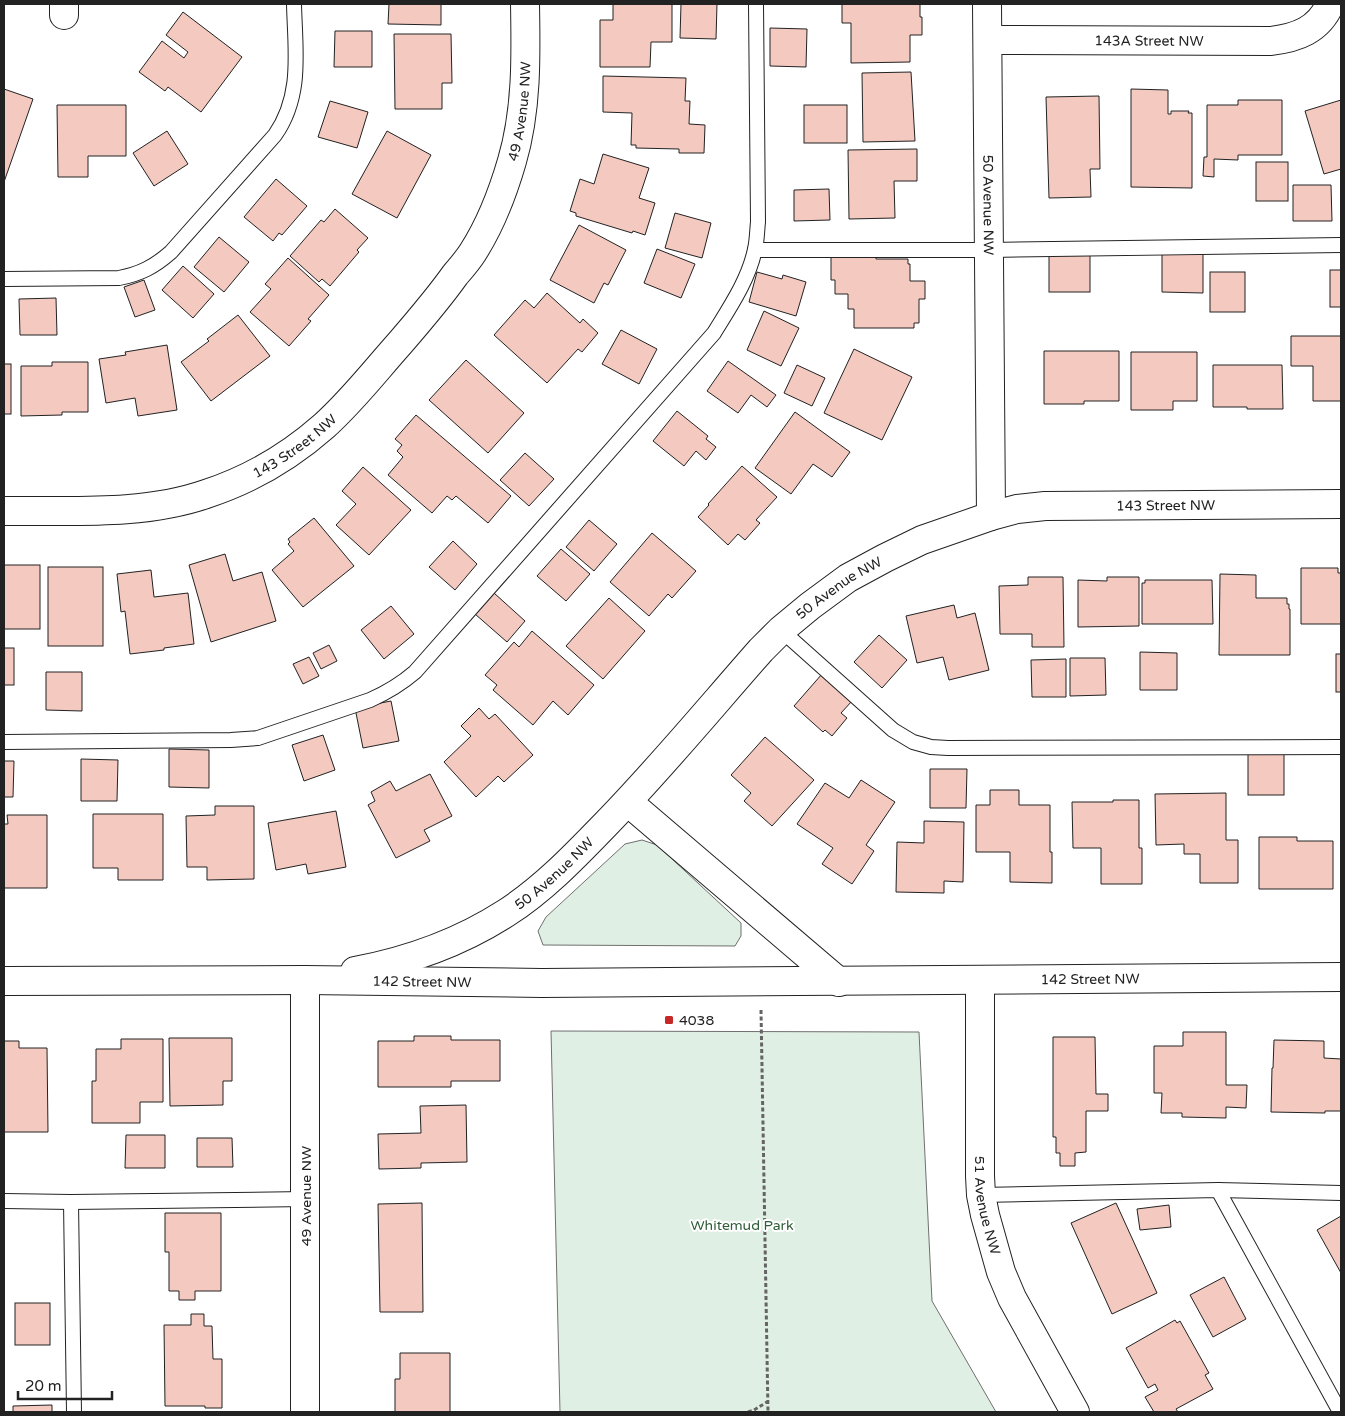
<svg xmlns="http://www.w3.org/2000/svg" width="1345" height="1416" font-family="'Varela Round',sans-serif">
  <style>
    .green { fill: #e0efe3; stroke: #6f6f6f }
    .building { fill: #f3c9c0; stroke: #222 }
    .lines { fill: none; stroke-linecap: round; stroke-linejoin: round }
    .lane-casing { stroke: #222; stroke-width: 16 }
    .street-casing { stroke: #222; stroke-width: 30 }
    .secondary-casing { stroke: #222; stroke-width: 30 }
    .path { stroke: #646464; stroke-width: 3; stroke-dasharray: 4 2.5; stroke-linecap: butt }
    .lane { stroke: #fff; stroke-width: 14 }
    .street { stroke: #fff; stroke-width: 28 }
    .secondary { stroke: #fff; stroke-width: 28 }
    .poi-dot { fill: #c62828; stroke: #fff; stroke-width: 2 }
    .labels { text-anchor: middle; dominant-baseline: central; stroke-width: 4; stroke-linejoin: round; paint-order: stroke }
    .street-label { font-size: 14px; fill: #222; stroke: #fff }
    .poi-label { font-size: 14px; fill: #222; stroke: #fff; text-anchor: start }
    .park-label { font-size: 14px; fill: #2f5e38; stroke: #fff }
  </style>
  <rect width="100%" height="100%" fill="#fff"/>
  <g class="green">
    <polygon points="642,840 657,845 741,923 741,936 735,946 543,945 538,931 546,917 625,844"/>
    <polygon points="551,1031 919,1032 932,1301 996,1412 560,1412"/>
  </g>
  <g class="building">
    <polygon points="389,4 441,4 441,25 388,24"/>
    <polygon points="613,4 672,4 672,42 651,42 650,67 600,67 600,20 613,20"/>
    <polygon points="681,4 717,4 716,39 680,38"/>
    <polygon points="842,4 920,4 920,17 922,17 922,35 910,35 910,62 851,63 851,23 842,23"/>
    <polygon points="183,12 242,57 201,112 168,87 165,91 139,72 162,41 184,58 188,52 166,35"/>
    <polygon points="770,28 807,29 806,67 770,66"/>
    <polygon points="335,31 372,31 372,67 334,67"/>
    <polygon points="394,34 451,34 452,83 442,83 442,109 395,109"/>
    <polygon points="911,72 915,141 863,142 862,73"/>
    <polygon points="603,76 686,78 685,101 690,101 689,124 705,125 704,153 679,153 679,149 636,148 636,145 631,145 632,113 603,112"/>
    <polygon points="4,89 33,99 4,182"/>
    <polygon points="1131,89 1168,90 1168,114 1171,114 1171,111 1189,111 1188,113 1192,113 1192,188 1131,187"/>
    <polygon points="1099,96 1100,169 1090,169 1091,197 1049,198 1046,97"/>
    <polygon points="1238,100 1282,100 1282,155 1238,155 1238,160 1214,159 1214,177 1203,176 1204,157 1207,157 1207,105 1238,105"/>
    <polygon points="1341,100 1341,169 1324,174 1305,111"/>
    <polygon points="330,101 368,112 357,148 318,137"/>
    <polygon points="57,105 126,105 126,156 88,156 88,177 58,177"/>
    <rect x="804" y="105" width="43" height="38"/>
    <polygon points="167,131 188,164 154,186 133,153"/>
    <polygon points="387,131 431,155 397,218 352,194"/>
    <polygon points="917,149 917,181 894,181 895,218 849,219 848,150"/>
    <polygon points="603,154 649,168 639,198 655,203 645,235 633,231 632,233 576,216 576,213 570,211 580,179 594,184"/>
    <rect x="1256" y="162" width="32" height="39"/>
    <polygon points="276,179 307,206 282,235 279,233 273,241 244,217"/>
    <polygon points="1293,185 1331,185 1332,221 1293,221"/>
    <polygon points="829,189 830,220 794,221 794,190"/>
    <polygon points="335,209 368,238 357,250 359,252 330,286 322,279 319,282 290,256 321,220 324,222"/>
    <polygon points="675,213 711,223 702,258 665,248"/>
    <polygon points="579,225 626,250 608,285 604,283 594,303 550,280"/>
    <polygon points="219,237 249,262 224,292 194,267"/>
    <polygon points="657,249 695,264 681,298 644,283"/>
    <rect x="1049" y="250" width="41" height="42"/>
    <polygon points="1162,253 1203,253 1203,293 1162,292"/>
    <polygon points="831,254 876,254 876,259 908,259 908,264 910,264 910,281 925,281 925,299 919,299 919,323 914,323 914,328 854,328 854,309 848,309 848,294 835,294 835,280 831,280"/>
    <polygon points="288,258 329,295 308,319 311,321 289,346 250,312 271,289 265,284"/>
    <polygon points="183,266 214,294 193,318 162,290"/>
    <rect x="1330" y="270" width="11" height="37"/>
    <polygon points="757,272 782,279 783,275 806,282 796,316 749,302"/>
    <rect x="1210" y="272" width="35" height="40"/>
    <polygon points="144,280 155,310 135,317 124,287"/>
    <polygon points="547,293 580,323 583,319 598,333 582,352 578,349 547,383 494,335 525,300 534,308"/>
    <polygon points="56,298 57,335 20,335 19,299"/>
    <polygon points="764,311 799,328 781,366 747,350"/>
    <polygon points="238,315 270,356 211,401 181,362 209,341 207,339"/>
    <polygon points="621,330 657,349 639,384 602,364"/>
    <polygon points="1291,336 1341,336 1341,401 1313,401 1313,366 1291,366"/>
    <polygon points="167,345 177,410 138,416 135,398 106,403 99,359 126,355 125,352"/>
    <polygon points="854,349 912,377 882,440 824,413"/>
    <polygon points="1044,351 1119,351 1119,401 1084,401 1084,404 1044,404"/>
    <polygon points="1131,352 1197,352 1197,401 1173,401 1173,410 1131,410"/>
    <polygon points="466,360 524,413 488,453 429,400"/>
    <polygon points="728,361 776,395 767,407 751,395 738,413 707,391"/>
    <polygon points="52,362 88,362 88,412 62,412 62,415 21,416 21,366 52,366"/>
    <rect x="4" y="364" width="7" height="50"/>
    <polygon points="797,365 825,378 812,406 784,393"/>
    <polygon points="1213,365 1282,365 1283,409 1247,409 1247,407 1213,407"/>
    <polygon points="677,411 708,436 706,439 716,447 706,460 696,451 684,466 653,441"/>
    <polygon points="795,412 850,452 832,477 813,464 791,494 755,468"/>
    <polygon points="416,415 511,496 488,523 456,496 452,500 447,496 432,513 388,475 403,457 397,451 402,445 395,439"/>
    <polygon points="525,453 554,479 529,506 500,480"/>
    <polygon points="742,466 777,497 756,520 760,523 745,540 738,534 728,545 698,517 709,505 708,504"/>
    <polygon points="363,467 411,510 369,555 336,525 356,504 342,491"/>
    <polygon points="314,518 354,566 303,607 272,570 294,551 288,544 290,542 288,539"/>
    <polygon points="589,520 617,544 594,571 566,547"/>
    <polygon points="652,533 696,571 672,598 668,594 649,616 610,582"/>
    <polygon points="453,541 477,564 455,590 429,567"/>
    <polygon points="561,549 590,574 566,601 537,576"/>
    <polygon points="225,554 233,581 262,572 276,621 211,642 189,565"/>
    <rect x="4" y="565" width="36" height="64"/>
    <rect x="48" y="567" width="55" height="79"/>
    <polygon points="1301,568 1338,568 1338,573 1341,573 1341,624 1301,624"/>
    <polygon points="151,570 154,597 188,593 194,644 164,648 164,650 130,654 125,611 121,612 117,574"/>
    <polygon points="1220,574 1256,575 1256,598 1287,598 1287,604 1289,604 1289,609 1290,609 1290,655 1219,655"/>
    <polygon points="1028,577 1063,577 1064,647 1032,647 1032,634 1000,634 999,586 1028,585"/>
    <polygon points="1107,577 1139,577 1139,626 1078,627 1078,580 1107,581"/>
    <polygon points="1145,580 1212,580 1213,624 1142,624 1142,583 1145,583"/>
    <polygon points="494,593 525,621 507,642 475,614"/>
    <polygon points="609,598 645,631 603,679 566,646"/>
    <polygon points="954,605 957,618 975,613 989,670 949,680 943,657 917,663 906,616"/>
    <polygon points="391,606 414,634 384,659 361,630"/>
    <polygon points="532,631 594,685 568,715 553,701 533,725 493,690 497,685 485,675 514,642 519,647"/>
    <polygon points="879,635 907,660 882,688 854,662"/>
    <polygon points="329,645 337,661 321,669 313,653"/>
    <rect x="4" y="648" width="10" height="37"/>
    <polygon points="1140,652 1177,653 1177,690 1140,690"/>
    <rect x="1336" y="654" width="5" height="38"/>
    <polygon points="309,657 319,676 303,684 293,664"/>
    <polygon points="1070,658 1105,658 1106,695 1070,696"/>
    <polygon points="1066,659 1066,697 1032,697 1031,660"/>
    <polygon points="46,672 82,672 82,711 46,710"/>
    <polygon points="822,674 852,701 841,713 847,718 832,736 825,730 823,732 794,706"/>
    <polygon points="391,701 399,741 363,748 355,708"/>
    <polygon points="479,708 489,719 495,714 533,755 504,782 498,776 476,797 444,762 471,736 461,726"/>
    <polygon points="323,735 335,770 304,781 292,745"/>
    <polygon points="765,737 814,780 772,826 744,801 751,793 731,775"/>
    <polygon points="169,749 209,750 209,788 169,787"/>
    <rect x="1248" y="754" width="36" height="41"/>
    <polygon points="81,759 118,760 117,801 81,801"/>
    <polygon points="4,761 14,761 13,797 4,797"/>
    <polygon points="930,769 967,769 966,808 930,808"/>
    <polygon points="430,774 452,816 424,830 430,841 396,858 368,805 375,801 371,792 390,781 396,791"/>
    <polygon points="861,780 895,802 866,845 874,851 852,884 822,864 833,848 797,824 825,783 849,798"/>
    <polygon points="990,790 1019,790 1019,805 1050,805 1050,852 1052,852 1052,883 1010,882 1010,852 976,852 976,805 990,805"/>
    <polygon points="1226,793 1226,840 1238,840 1238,883 1200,883 1200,854 1184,854 1184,844 1156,845 1155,794"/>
    <polygon points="1113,800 1139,800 1139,848 1142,848 1142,884 1101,884 1101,848 1073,848 1072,802 1113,802"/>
    <polygon points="215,806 254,806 254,879 207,880 207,867 187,867 186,816 215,815"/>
    <polygon points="336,811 346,867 308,874 306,864 276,870 268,823"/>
    <polygon points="93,814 163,814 163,880 118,880 118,868 93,868"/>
    <polygon points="7,815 47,815 47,888 4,888 4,824 8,824"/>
    <polygon points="924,821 964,822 963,882 944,881 944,893 896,892 897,842 924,843"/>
    <polygon points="1259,837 1297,837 1297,841 1333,841 1333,889 1259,889"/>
    <polygon points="1183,1032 1226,1032 1226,1085 1247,1085 1246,1108 1226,1107 1226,1118 1182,1117 1182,1113 1161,1113 1162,1093 1154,1093 1154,1046 1183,1046"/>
    <polygon points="414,1036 451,1036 451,1040 500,1040 500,1081 451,1081 451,1087 378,1087 378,1041 414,1041"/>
    <polygon points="1053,1037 1095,1037 1096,1094 1108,1094 1108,1111 1086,1111 1086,1152 1075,1153 1075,1166 1060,1166 1060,1153 1056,1153 1056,1137 1053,1137"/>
    <polygon points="169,1038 232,1038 232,1081 223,1081 223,1105 170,1106"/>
    <polygon points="121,1039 163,1039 163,1102 140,1102 140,1123 92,1123 92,1081 96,1081 96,1049 121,1049"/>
    <polygon points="1274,1040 1324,1041 1324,1058 1341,1059 1341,1111 1325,1111 1325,1113 1271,1112 1272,1068 1273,1068"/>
    <polygon points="4,1041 19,1041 19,1048 47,1048 48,1132 4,1132"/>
    <polygon points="466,1105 467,1162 421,1163 421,1168 379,1169 378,1134 421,1133 420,1106"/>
    <polygon points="126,1135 165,1135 165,1168 125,1168"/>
    <polygon points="197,1138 232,1138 233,1167 197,1167"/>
    <polygon points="422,1203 423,1312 380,1312 378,1204"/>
    <polygon points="1116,1203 1157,1293 1112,1314 1071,1223"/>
    <polygon points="1169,1205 1171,1227 1140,1230 1137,1209"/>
    <polygon points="165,1213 221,1213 221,1291 195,1291 195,1300 179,1300 179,1291 169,1291 169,1252 165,1252"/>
    <polygon points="1341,1216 1341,1273 1317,1230"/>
    <polygon points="1224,1277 1246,1319 1213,1337 1190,1295"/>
    <rect x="15" y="1303" width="35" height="42"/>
    <polygon points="191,1314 204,1314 204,1326 212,1326 213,1359 222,1359 222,1408 205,1408 205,1406 165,1406 164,1325 191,1325"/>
    <polygon points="1175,1320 1177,1323 1180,1321 1209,1373 1205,1375 1213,1389 1176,1409 1178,1412 1154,1412 1145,1397 1158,1390 1155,1384 1148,1388 1126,1348"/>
    <polygon points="400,1353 450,1353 450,1412 395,1412 395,1379 400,1379"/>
    <polygon points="52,1405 52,1412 13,1412 13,1406"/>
  </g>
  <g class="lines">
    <g class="lane-casing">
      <g id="lane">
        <polyline points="755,250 989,250 1341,245"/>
        <path d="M4,279L119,278C140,274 154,267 171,252L275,135C303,95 295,50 294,4"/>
        <polyline points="781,630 893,730 913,742 931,747 948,748 1341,747"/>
        <path d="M4,742L231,740L258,738L370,700C388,692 400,685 415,672L714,333C730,307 749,279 755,249C757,241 757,231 758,222L756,4"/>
        <polyline points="1218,1190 1340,1412"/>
        <polyline points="981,1195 1218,1190 1341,1193"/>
        <polyline points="4,1201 71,1202 306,1199"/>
        <polyline points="71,1202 74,1412"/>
      </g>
    </g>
    <g class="street-casing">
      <g id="street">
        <path id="s1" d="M987,4L991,516"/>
        <polyline points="64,15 64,4"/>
        <path id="s2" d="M988,40L1270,41C1297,38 1319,30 1330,4"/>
        <path id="s3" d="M4,511C69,510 143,516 206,494C249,480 290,456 324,426C352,401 375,371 400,343C419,321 438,299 455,275C461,268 468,260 473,252C491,224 503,192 512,161C527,110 526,56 525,4"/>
        <polyline points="628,802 839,982"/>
        <polyline points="305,980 305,1412"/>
        <path id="s4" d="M980,980V1176L981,1195L985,1215L1001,1272L1012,1298L1075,1412"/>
      </g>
    </g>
    <g class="secondary-casing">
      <g id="secondary">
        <path id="s5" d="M355,971C408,961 461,942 506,913C542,890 573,858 602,828C658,771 709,709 761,650L781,630L810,606L848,578L885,558L922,540L991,516L1017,509L1045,506L1341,504"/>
        <path id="s6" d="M4,981L305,980L542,983L1341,977"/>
      </g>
    </g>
    <g class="path">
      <polyline points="761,1010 768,1412"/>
      <polyline points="748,1412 754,1410 767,1402"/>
    </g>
    <use href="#lane" class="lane"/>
    <use href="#street" class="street"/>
    <use href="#secondary" class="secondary"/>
  </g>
  <rect class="poi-dot" x="664" y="1015" width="10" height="10" rx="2.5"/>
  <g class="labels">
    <g class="street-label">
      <text stroke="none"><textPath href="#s2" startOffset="161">143A Street NW</textPath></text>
      <text stroke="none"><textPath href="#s3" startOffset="720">49 Avenue NW</textPath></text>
      <text stroke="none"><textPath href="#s1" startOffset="201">50 Avenue NW</textPath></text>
      <text stroke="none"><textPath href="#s3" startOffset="305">143 Street NW</textPath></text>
      <text stroke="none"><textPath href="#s5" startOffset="975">143 Street NW</textPath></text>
      <text stroke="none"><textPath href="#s5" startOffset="630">50 Avenue NW</textPath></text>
      <text stroke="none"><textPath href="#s5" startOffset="225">50 Avenue NW</textPath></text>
      <text stroke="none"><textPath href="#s6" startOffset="1086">142 Street NW</textPath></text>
      <text stroke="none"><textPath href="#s6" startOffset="418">142 Street NW</textPath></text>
      <text transform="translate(306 1196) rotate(-90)">49 Avenue NW</text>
      <text stroke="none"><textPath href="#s4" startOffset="226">51 Avenue NW</textPath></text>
    </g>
    <g class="poi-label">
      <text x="679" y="1020">4038</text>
    </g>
    <g class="park-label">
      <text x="742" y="1225">Whitemud Park</text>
    </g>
  </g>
  <rect width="1345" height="1416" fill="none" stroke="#222222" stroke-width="10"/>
  <path d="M18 1391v8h94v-8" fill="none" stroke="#222222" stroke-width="2.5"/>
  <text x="25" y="1391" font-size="15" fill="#222222" stroke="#ffffff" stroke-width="4" paint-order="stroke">20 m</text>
</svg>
